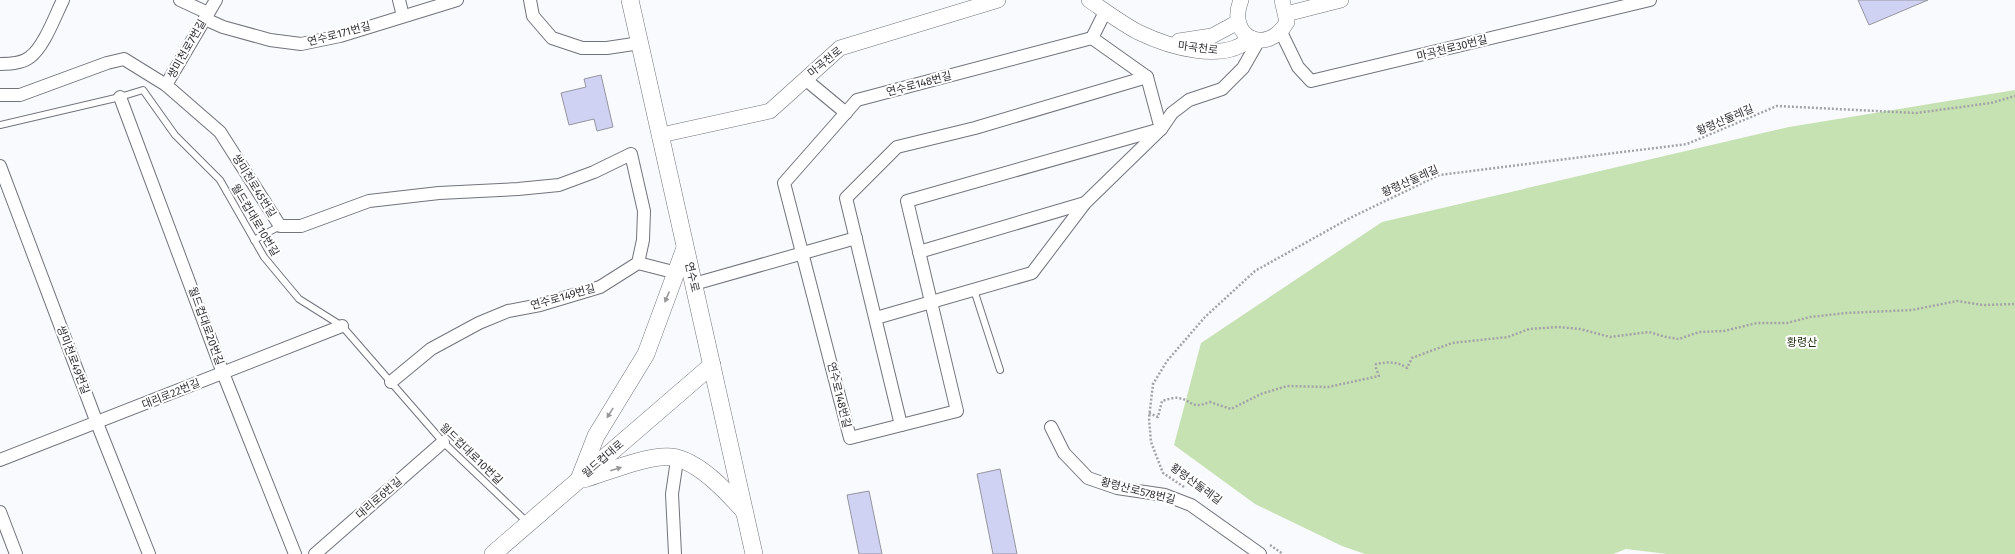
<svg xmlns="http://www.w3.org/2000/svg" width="2015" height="554" font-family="'Fira Sans','Noto Sans KR',sans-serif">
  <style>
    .green { fill: #c7e2b2 }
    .building { fill: #d0d2f3; stroke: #95959f }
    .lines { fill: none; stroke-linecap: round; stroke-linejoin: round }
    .service-casing { stroke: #72737c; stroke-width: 8 }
    .minor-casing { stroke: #72737c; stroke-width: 14 }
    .tertiary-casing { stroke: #72737c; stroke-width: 16 }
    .secondary-casing { stroke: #72737c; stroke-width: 18 }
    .path { stroke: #a3a3a7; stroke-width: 2.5; stroke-dasharray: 2 2; stroke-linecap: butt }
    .service { stroke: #fff; stroke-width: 6 }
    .minor { stroke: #fff; stroke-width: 12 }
    .tertiary { stroke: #fff; stroke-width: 15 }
    .secondary { stroke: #fff; stroke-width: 17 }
    .oneway { fill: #98989a }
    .labels { text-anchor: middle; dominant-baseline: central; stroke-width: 4; stroke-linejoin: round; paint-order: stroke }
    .street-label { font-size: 11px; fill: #303034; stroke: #fff }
    .park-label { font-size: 11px; fill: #203111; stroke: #fff }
  </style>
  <rect width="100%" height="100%" fill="#f9fafe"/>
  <polygon class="green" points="2015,90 2015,554 1667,554 1626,549 1613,554 1365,554 1342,546 1255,504 1174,445 1201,343 1382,222 1789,127"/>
  <g class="building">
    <polygon points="1858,0 1928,0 1869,25"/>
    <polygon points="601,75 613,127 597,131 594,119 569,125 561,93 586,87 584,79"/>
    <polygon points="1000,469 1017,554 993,554 977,474"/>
    <polygon points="869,491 882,554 859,554 847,495"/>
  </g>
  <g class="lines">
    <g class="service-casing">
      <g id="service">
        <polyline points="0,125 120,97 143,90 175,135 220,180 264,257 299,299 342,326 443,442 528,523"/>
        <polyline points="254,240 280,226"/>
        <polyline points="974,290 1000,370"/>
      </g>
    </g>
    <g class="minor-casing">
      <g id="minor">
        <polyline points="180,0 208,13"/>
        <polyline points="399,0 403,16"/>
        <polyline points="530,0 533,16 552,38 582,48 607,48 640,43"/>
        <polyline points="205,19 223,27 270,40 301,44 340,36 457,0"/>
        <polyline points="1281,32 1298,67 1311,81 1650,0"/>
        <polygon points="1092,38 1147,77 1161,129 907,201 957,411 850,438 784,183 857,100"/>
        <polyline points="1092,38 1105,12"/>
        <path d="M0,64C9,64 23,63 30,57C44,47 55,16 63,0"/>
        <polyline points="805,79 846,113"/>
        <polyline points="166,85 216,0"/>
        <polyline points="0,95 20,95 107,63 124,59 166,85 220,132 280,226 301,226 369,201 439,193 518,189 559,185 594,172 631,154 644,211 643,240 638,263 600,287 540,305 508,311 479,323 431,349 391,382"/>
        <polyline points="120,97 223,373 295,554"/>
        <polyline points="0,166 97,423 149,554"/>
        <polyline points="919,252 1085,203"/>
        <polyline points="638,263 677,273"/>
        <polyline points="694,284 856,238"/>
        <polyline points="876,318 1032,273 1085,203 1161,129 1172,113 1189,100 1222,89 1243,68 1259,40"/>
        <polyline points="901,425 846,198 897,147 975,128 1147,77"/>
        <polyline points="1051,427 1064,453 1088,478 1117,488 1165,495 1191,505 1260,554"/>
        <polyline points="0,460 342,326"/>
        <polyline points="0,512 16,554"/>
        <polyline points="315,554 443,442"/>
        <polyline points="675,554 672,494 677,460"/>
      </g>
    </g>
    <g class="tertiary-casing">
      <g id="tertiary">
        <path d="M1089,0C1105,11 1121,23 1138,32C1169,47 1224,64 1251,38"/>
        <path d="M1241,0C1226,37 1267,57 1287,22L1282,0"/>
        <polyline points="1286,14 1341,0"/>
        <polyline points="1179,41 1212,36 1238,22"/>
        <polyline points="661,135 770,111 840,48 998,0"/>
      </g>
    </g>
    <g class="secondary-casing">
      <g id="secondary">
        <polyline points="630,0 754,554"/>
        <polyline points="580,477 596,436 646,354 685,248"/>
        <path d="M584,479C607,472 647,455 671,457C698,460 727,492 744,511"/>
        <polyline points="493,554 712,365"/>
      </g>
    </g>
    <g class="path">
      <path d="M1149,413L1158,417L1162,401C1166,400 1174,397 1178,398C1193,400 1190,410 1210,402L1231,409L1261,394L1287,386L1328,387L1379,376L1376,368V364C1388,362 1397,361 1407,368L1412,358L1452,343L1508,337L1529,329L1558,327L1580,329L1610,337L1649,332L1666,337L1679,339L1699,332L1724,331L1757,323H1787L1810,317L1846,313L1912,310L1957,301L1983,305L2015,304"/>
      <polyline points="1184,487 1163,473 1151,442 1149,418 1153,384 1167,361 1205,317 1255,271 1348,219 1439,175 1687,144 1777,106 1916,113 1991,103 2015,96"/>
      <polyline points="1270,545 1283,554"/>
    </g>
    <use href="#service" class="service"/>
    <use href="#minor" class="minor"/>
    <use href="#tertiary" class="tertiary"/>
    <use href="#secondary" class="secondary"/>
  </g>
  <defs><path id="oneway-solid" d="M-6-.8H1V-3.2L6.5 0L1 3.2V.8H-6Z"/></defs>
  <g class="oneway">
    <use href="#oneway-solid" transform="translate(667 297) rotate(113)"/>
    <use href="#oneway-solid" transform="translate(610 413) rotate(122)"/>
    <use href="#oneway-solid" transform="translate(616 469) rotate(-17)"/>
  </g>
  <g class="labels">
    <g class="street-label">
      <text transform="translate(339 34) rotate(-15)">연수로171번길</text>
      <text transform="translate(1198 48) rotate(7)">마곡천로</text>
      <text transform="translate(1452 48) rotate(-14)">마곡천로30번길</text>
      <text transform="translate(187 49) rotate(-60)">쌍미천로7번길</text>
      <text transform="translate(825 62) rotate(-39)">마곡천로</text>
      <text transform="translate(919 84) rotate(-15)">연수로148번길</text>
      <text transform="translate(1725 120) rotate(-23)">황령산둘레길</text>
      <text transform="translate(1410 181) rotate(-24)">황령산둘레길</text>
      <text transform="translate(254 186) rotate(58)">쌍미천로45번길</text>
      <text transform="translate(255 220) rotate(59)">월드컵대로10번길</text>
      <text transform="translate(692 277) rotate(77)">연수로</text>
      <text transform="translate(563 297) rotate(-16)">연수로149번길</text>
      <text transform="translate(206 326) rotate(70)">월드컵대로20번길</text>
      <text transform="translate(73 360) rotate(69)">쌍미천로49번길</text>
      <text transform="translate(171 394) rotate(-22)">대리로22번길</text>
      <text transform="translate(839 395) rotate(76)">연수로148번길</text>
      <text transform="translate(471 454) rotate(44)">월드컵대로10번길</text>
      <text transform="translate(603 459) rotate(-41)">월드컵대로</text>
      <text transform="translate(1196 484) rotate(36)">황령산둘레길</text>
      <text transform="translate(1138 491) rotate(14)">황령산로578번길</text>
      <text transform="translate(379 498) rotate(-41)">대리로6번길</text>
    </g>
    <g class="park-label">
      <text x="1802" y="342">황령산</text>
    </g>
  </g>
</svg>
